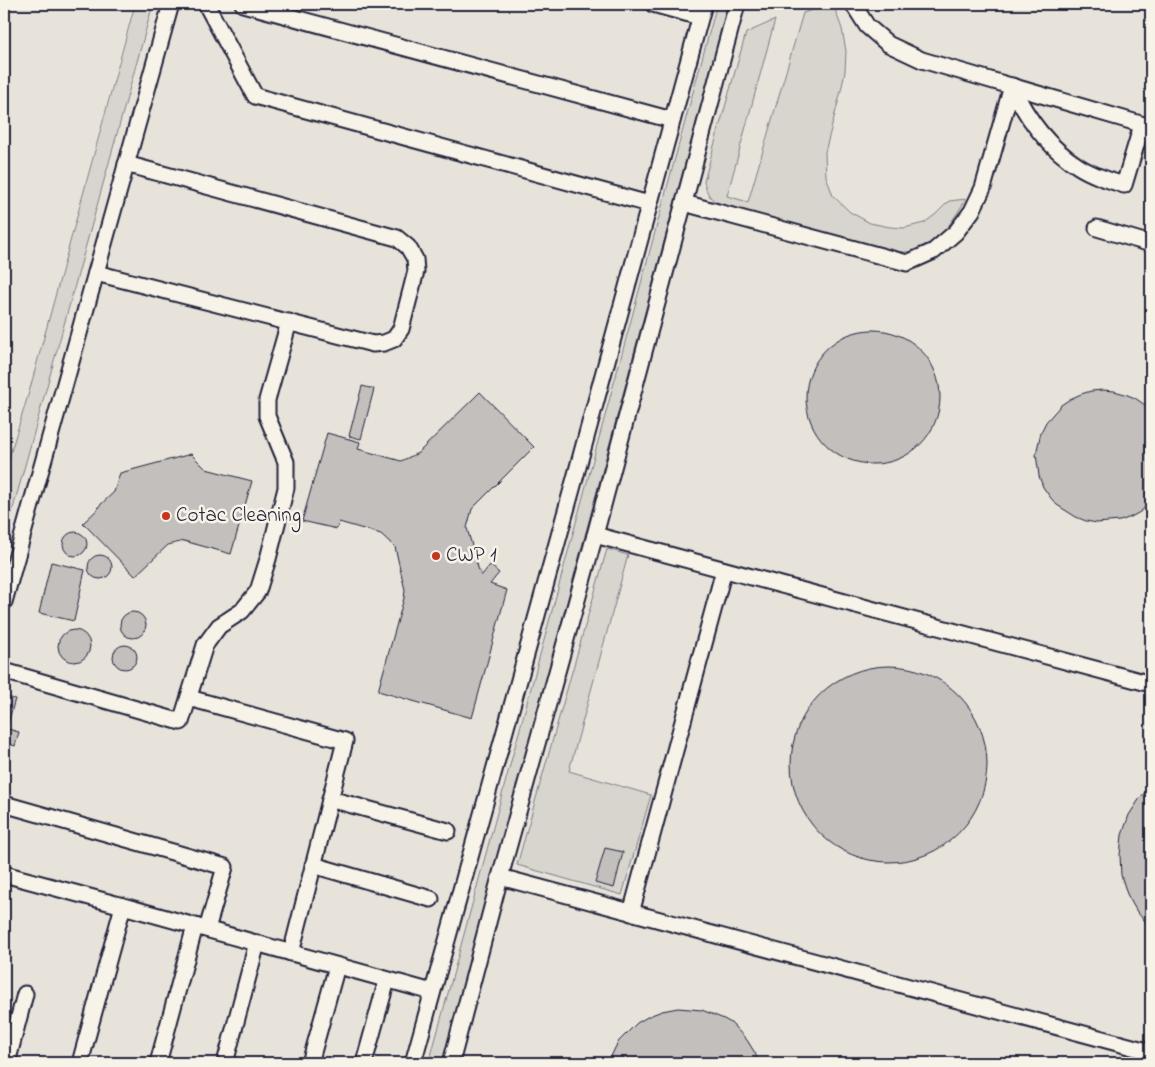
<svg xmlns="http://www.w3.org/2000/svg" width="1155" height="1067" font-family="'Indie Flower',sans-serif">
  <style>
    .built { fill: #e7e3db }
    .green { fill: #d8d5cf; stroke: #7d7c85 }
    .building { fill: #c2bfbd; stroke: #22223b }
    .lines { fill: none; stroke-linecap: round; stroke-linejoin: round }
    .lane-casing { stroke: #22223b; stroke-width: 19 }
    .lane { stroke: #f7f3e8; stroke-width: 15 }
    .poi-dot { fill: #c8321e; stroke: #f7f3e8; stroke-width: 2 }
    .labels { text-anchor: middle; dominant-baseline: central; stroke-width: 5; stroke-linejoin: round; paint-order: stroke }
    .poi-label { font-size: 21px; fill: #22223b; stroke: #f7f3e8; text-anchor: start }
  </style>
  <rect width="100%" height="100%" fill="#f7f3e8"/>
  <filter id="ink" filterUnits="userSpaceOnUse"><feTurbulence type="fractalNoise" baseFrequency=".02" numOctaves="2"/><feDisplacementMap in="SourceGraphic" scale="10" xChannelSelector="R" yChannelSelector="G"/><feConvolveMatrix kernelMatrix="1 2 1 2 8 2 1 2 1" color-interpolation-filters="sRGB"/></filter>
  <g filter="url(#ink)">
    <g class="built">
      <polygon points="4,4 134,4 29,392 4,474"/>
      <polygon points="153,4 717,4 429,1063 4,1063 4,541 9,521 4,522 4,519 10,520"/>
      <polygon points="728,4 1151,4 1151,1063 443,1063"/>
    </g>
    <g class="green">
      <polygon points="135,4 153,4 4,541 4,522 8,520 4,519 4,474 29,392"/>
      <polygon points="717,4 728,4 443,1063 429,1063"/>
      <path d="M830,4H833L842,29L846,51L845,72L840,95L825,152L826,176L833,196L850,212L870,223L890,227L904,228L924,223L936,214L949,201L966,199C956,215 943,238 926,247C915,253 902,252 891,252L732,208C715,202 708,201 704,181L746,33L775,20L727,196L748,202L803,13Z"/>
      <polygon points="607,549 628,555 569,771 651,795 622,895 517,865"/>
    </g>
    <g class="building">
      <circle cx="873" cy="397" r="67"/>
      <polygon points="362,386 374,389 361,439 349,436"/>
      <polygon points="1103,390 1114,391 1125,394 1135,398 1145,405 1151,411 1151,502 1140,512 1131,517 1120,521 1097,523 1086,521 1076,517 1057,505 1050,497 1043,487 1039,476 1036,454 1041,432 1046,422 1061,405 1070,399 1081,394 1091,391"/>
      <polygon points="480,392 534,447 472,509 467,528 479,571 481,576 490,565 499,573 490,584 507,590 472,718 378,691 404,598 405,590 395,547 381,534 339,522 337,529 302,521 327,433 360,442 358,449 401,461 418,453"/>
      <polygon points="191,454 206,469 252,481 231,554 184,541 168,545 135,576 83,523 99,508 97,508 114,492 120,473"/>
      <circle cx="75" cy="544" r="12"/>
      <circle cx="100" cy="567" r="12"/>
      <polygon points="51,562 85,570 74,621 39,613"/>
      <circle cx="133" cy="625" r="13"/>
      <circle cx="74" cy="646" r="16"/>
      <circle cx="125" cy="657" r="12"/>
      <circle cx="889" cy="764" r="98"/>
      <polygon points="6,697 15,699 7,727 4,727 4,703"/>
      <polygon points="4,728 19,732 15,746 4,742"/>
      <polygon points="1151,785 1151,928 1137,912 1127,894 1121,875 1120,855 1122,835 1129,815 1140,798"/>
      <polygon points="605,848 623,852 614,888 595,883"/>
      <polygon points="678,1008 702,1010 724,1019 731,1023 747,1040 755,1053 759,1063 608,1063 615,1048 619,1041 637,1023 649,1016 662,1011"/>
    </g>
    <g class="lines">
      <g class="lane-casing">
        <g id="lane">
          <polyline points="206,4 255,96 649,204"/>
          <polyline points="243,4 672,120"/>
          <polyline points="653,4 700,17"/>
          <polyline points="853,4 867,26 888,44 922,60 1151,127"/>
          <path d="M684,203L907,263L934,251L956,232L972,211L983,188L1012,86C1026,117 1048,147 1078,166C1092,175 1108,180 1124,185L1142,125"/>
          <polyline points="1097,228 1151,244"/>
          <polyline points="96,273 373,344 384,343 394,339 401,329 416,271 415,259 408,247 397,238 126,164"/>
          <polyline points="595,535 1151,684"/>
          <polyline points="4,602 171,4"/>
          <polyline points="4,671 181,722 205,645 219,626 242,611 258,591 268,559 286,488 286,462 267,416 267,400 289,322"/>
          <polyline points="189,698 345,741 291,953"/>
          <polyline points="330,799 448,831"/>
          <polyline points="4,804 225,867 207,929"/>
          <polyline points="313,865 431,899"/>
          <polyline points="4,874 123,906 432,992"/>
          <polyline points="500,877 1151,1052"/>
          <polyline points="631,913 724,570"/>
          <polyline points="7,1063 25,994"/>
          <polyline points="80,1063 123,906"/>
          <polyline points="158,1063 195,926"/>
          <polyline points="225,1063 257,943"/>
          <polyline points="310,1063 337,966"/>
          <polyline points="364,1063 387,980"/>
          <polyline points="413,1063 572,489 704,4"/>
          <polyline points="451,1063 500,877 595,535 737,4"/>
        </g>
      </g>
      <use href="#lane" class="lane"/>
    </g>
  </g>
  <g class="poi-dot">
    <circle cx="166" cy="516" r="5"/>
    <circle cx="436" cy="556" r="5"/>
  </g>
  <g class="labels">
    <g class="poi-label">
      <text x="176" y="516">Cotac Cleaning</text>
      <text x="446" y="556">CWP 1</text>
    </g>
  </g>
  <rect width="1155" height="1067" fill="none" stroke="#f7f3e8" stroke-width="20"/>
  <rect x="10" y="10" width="1135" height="1047" fill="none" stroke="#22223b" stroke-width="2" filter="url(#ink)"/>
</svg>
